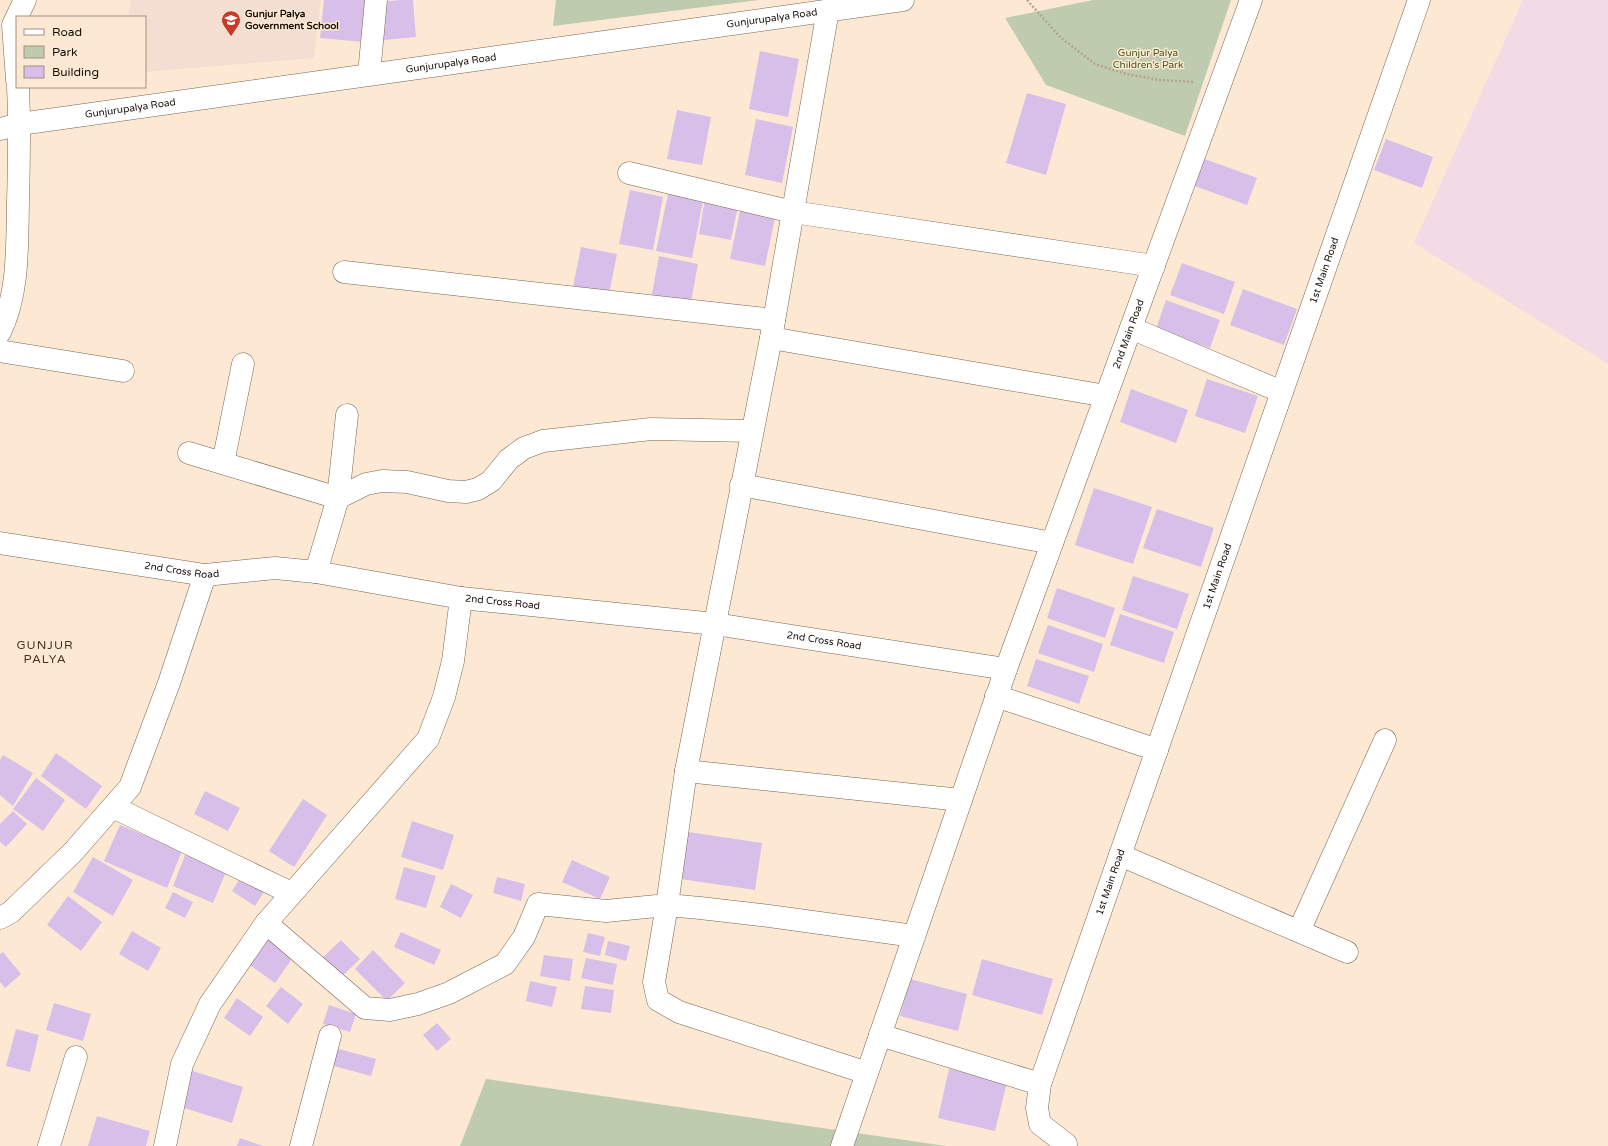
<svg xmlns="http://www.w3.org/2000/svg" width="1608" height="1146" font-family="'Varela Round',sans-serif">
  <style>
    .commercial { fill: #f3dbe6 }
    .education { fill: #f4ded1 }
    .green { fill: #becbaf }
    .building { fill: #d7bfe9 }
    .lines { fill: none; stroke-linecap: round; stroke-linejoin: round }
    .minor-casing { stroke: #766552; stroke-width: 23 }
    .path { stroke: #b4a593; stroke-width: 2.5; stroke-dasharray: 2 2; stroke-linecap: butt }
    .minor { stroke: #fff; stroke-width: 22 }
    .labels { text-anchor: middle; dominant-baseline: central; stroke-width: 3; stroke-linejoin: round; paint-order: stroke }
    .poi-label { font-size: 10px; font-weight: bold; fill: #150f07; stroke: #fde9d3; text-anchor: start }
    .street-label { font-size: 10px; fill: #150f07; stroke: #fde9d3 }
    .park-label { font-size: 10px; fill: #425a1c; stroke: #fde9d3 }
    .quarter-label { font-size: 12px; letter-spacing: 1px; fill: #423320; stroke: #fde9d3 }
  </style>
  <rect width="100%" height="100%" fill="#fde9d3"/>
  <polygon class="commercial" points="1523,0 1608,0 1608,364 1414,243"/>
  <polygon class="education" points="131,0 321,0 314,58 145,72 145,17 128,17"/>
  <g class="green">
    <polygon points="556,0 759,0 553,26"/>
    <polygon points="1093,0 1231,0 1185,136 1046,85 1005,18"/>
    <polygon points="486,1079 946,1146 460,1146"/>
  </g>
  <g class="building">
    <polygon points="324,0 367,0 363,42 320,38"/>
    <polygon points="400,0 413,0 416,37 384,40 380,2"/>
    <polygon points="760,51 799,59 788,117 749,109"/>
    <polygon points="1027,93 1066,104 1046,175 1006,163"/>
    <polygon points="677,110 711,117 702,165 667,159"/>
    <polygon points="756,119 793,127 782,183 745,175"/>
    <polygon points="1386,139 1433,157 1422,188 1374,170"/>
    <polygon points="1202,158 1257,178 1247,205 1192,185"/>
    <polygon points="630,190 663,197 653,250 619,244"/>
    <polygon points="668,194 703,201 692,258 656,251"/>
    <polygon points="705,199 738,206 731,240 699,234"/>
    <polygon points="741,206 776,213 765,266 730,259"/>
    <polygon points="581,247 617,254 609,294 573,287"/>
    <polygon points="659,256 698,264 690,307 651,299"/>
    <polygon points="1182,263 1235,282 1224,314 1170,295"/>
    <polygon points="1243,289 1297,309 1284,345 1230,325"/>
    <polygon points="1166,300 1220,320 1210,348 1156,329"/>
    <polygon points="1207,379 1258,396 1245,433 1195,416"/>
    <polygon points="1131,389 1188,410 1176,443 1120,422"/>
    <polygon points="1094,488 1152,507 1133,564 1075,545"/>
    <polygon points="1157,509 1214,528 1201,567 1143,548"/>
    <polygon points="1133,576 1189,594 1177,629 1122,610"/>
    <polygon points="1057,588 1115,608 1105,638 1047,618"/>
    <polygon points="1120,614 1174,632 1164,663 1110,645"/>
    <polygon points="1048,625 1103,644 1094,672 1038,653"/>
    <polygon points="1036,659 1089,676 1079,704 1027,686"/>
    <polygon points="56,753 102,786 86,809 41,776"/>
    <polygon points="3,755 33,773 13,806 0,795 0,760"/>
    <polygon points="36,778 65,800 43,831 13,809"/>
    <polygon points="205,791 240,808 228,831 194,814"/>
    <polygon points="303,799 327,815 294,867 269,851"/>
    <polygon points="13,811 27,824 6,847 0,842 0,824"/>
    <polygon points="412,821 454,835 443,870 401,857"/>
    <polygon points="120,825 182,851 167,888 104,861"/>
    <polygon points="688,832 762,843 755,890 681,879"/>
    <polygon points="187,850 228,867 213,903 173,886"/>
    <polygon points="93,857 133,880 113,916 73,892"/>
    <polygon points="572,860 610,877 600,899 562,882"/>
    <polygon points="404,867 436,876 426,908 395,899"/>
    <polygon points="244,872 267,887 255,906 232,891"/>
    <polygon points="497,877 525,884 521,901 493,893"/>
    <polygon points="451,884 473,895 461,918 440,907"/>
    <polygon points="173,892 193,902 185,918 165,908"/>
    <polygon points="68,896 102,922 81,951 47,925"/>
    <polygon points="132,931 161,948 148,971 119,954"/>
    <polygon points="401,932 441,950 434,965 394,947"/>
    <polygon points="588,933 605,937 600,956 583,952"/>
    <polygon points="266,937 294,956 275,983 247,963"/>
    <polygon points="341,940 360,959 339,979 320,960"/>
    <polygon points="608,941 630,946 626,961 605,955"/>
    <polygon points="373,950 405,983 387,1001 355,969"/>
    <polygon points="3,952 21,974 5,988 0,982 0,954"/>
    <polygon points="544,955 573,959 570,981 540,976"/>
    <polygon points="586,958 617,964 613,985 581,978"/>
    <polygon points="982,959 1053,979 1042,1015 972,995"/>
    <polygon points="910,979 967,994 958,1031 900,1016"/>
    <polygon points="530,981 557,987 552,1007 526,1001"/>
    <polygon points="585,986 614,990 611,1013 581,1009"/>
    <polygon points="281,987 303,1004 288,1024 266,1006"/>
    <polygon points="237,998 263,1017 250,1036 224,1018"/>
    <polygon points="54,1003 91,1014 83,1041 46,1030"/>
    <polygon points="329,1005 356,1014 350,1032 323,1024"/>
    <polygon points="437,1023 451,1039 437,1051 423,1035"/>
    <polygon points="16,1029 39,1035 30,1072 6,1066"/>
    <polygon points="335,1048 376,1059 371,1076 330,1065"/>
    <polygon points="949,1069 1007,1082 995,1131 938,1118"/>
    <polygon points="190,1070 243,1087 232,1123 178,1106"/>
    <polygon points="97,1116 150,1131 146,1146 88,1146"/>
    <polygon points="240,1138 263,1146 237,1146"/>
  </g>
  <g class="lines">
    <g class="minor-casing">
      <g id="minor">
        <polyline points="828,10 771,338 686,771 667,905 654,982 658,1000 679,1012 867,1073"/>
        <polyline points="369,74 376,0"/>
        <polyline points="17,80 13,25 25,0"/>
        <path id="s1" d="M0,129L20,124L903,0"/>
        <polyline points="629,173 793,212 1154,266"/>
        <polyline points="344,272 774,320"/>
        <polyline points="1131,328 1282,392"/>
        <path d="M0,332C19,294 17,245 18,203C19,164 20,126 18,87"/>
        <polyline points="771,338 1106,396"/>
        <polyline points="0,351 123,371"/>
        <polyline points="189,453 338,498 316,572"/>
        <polyline points="223,463 243,364"/>
        <polyline points="741,485 1052,543"/>
        <polyline points="338,498 366,484 382,481 407,482 448,491 466,492 478,489 491,481 509,459 524,448 543,441 651,429 752,431"/>
        <polyline points="338,498 347,415"/>
        <path id="s2" d="M0,543L205,575L275,568L316,572L461,598L715,624L1006,669"/>
        <polyline points="996,696 1157,750"/>
        <polyline points="686,771 961,800"/>
        <polyline points="113,807 291,893"/>
        <polyline points="1120,855 1347,952"/>
        <polyline points="0,918 11,912 73,852 130,787 169,683 205,575"/>
        <polyline points="266,923 365,1008 390,1010 418,1004 449,993 505,964 524,937 538,904 606,911 667,905 700,908 769,916 914,936"/>
        <polyline points="1299,931 1385,740"/>
        <polyline points="880,1035 1040,1084"/>
        <path id="s3" d="M1066,1144L1040,1124L1037,1108L1040,1084L1419,0"/>
        <polyline points="49,1146 76,1057"/>
        <polyline points="165,1146 182,1064 210,1004 266,923 428,739 444,697 453,661 461,598"/>
        <polyline points="301,1146 330,1036"/>
        <path id="s4" d="M842,1146L1006,669L1251,0"/>
      </g>
    </g>
    <polyline class="path" points="1027,0 1060,37 1095,64 1126,74 1160,80 1194,82"/>
    <use href="#minor" class="minor"/>
  </g>
  <defs>
    <g id="school-pin" transform="scale(1)"><path d="M0 17L-7.5 6A9.5 9.5 0 1 1 7.5 6Z" fill="#c63a26" stroke="#fde9d3"/><path d="M0-5L7-2L0 1L-7-2ZM-4 1L0 2.5L4 1V4Q0 6-4 4Z" fill="#fff"/></g>
  </defs>
  <g fill-rule="evenodd">
    <use href="#school-pin" x="231" y="20"/>
  </g>
  <g class="labels">
    <g class="poi-label">
      <text x="245" y="14">Gunjur Palya<tspan x="245" dy="12">Government School</tspan></text>
    </g>
    <g class="street-label">
      <text stroke="none"><textPath href="#s1" startOffset="780">Gunjurupalya Road</textPath></text>
      <text stroke="none"><textPath href="#s1" startOffset="456">Gunjurupalya Road</textPath></text>
      <text stroke="none"><textPath href="#s1" startOffset="132">Gunjurupalya Road</textPath></text>
      <text stroke="none"><textPath href="#s3" startOffset="935">1st Main Road</textPath></text>
      <text stroke="none"><textPath href="#s4" startOffset="861">2nd Main Road</textPath></text>
      <text stroke="none"><textPath href="#s2" startOffset="184">2nd Cross Road</textPath></text>
      <text stroke="none"><textPath href="#s3" startOffset="611">1st Main Road</textPath></text>
      <text stroke="none"><textPath href="#s2" startOffset="508">2nd Cross Road</textPath></text>
      <text stroke="none"><textPath href="#s2" startOffset="832">2nd Cross Road</textPath></text>
      <text stroke="none"><textPath href="#s3" startOffset="287">1st Main Road</textPath></text>
    </g>
    <g class="park-label">
      <text x="1148" y="53">Gunjur Palya<tspan x="1148" dy="12">Children's Park</tspan></text>
    </g>
    <g class="quarter-label">
      <text x="45" y="645">GUNJUR<tspan x="45" dy="14">PALYA</tspan></text>
    </g>
  </g>
  <rect x="16" y="16" width="130" height="72" fill="#fde9d3" stroke="#a09281"/>
  <rect x="24" y="29" width="20" height="6" fill="#ffffff" stroke="#a09281"/>
  <text x="52" y="36" font-size="12" fill="#150f07">Road</text>
  <rect x="24" y="46" width="20" height="12" fill="#becbaf" stroke="#a09281"/>
  <text x="52" y="56" font-size="12" fill="#150f07">Park</text>
  <rect x="24" y="66" width="20" height="12" fill="#d7bfe9" stroke="#a09281"/>
  <text x="52" y="76" font-size="12" fill="#150f07">Building</text>
</svg>
